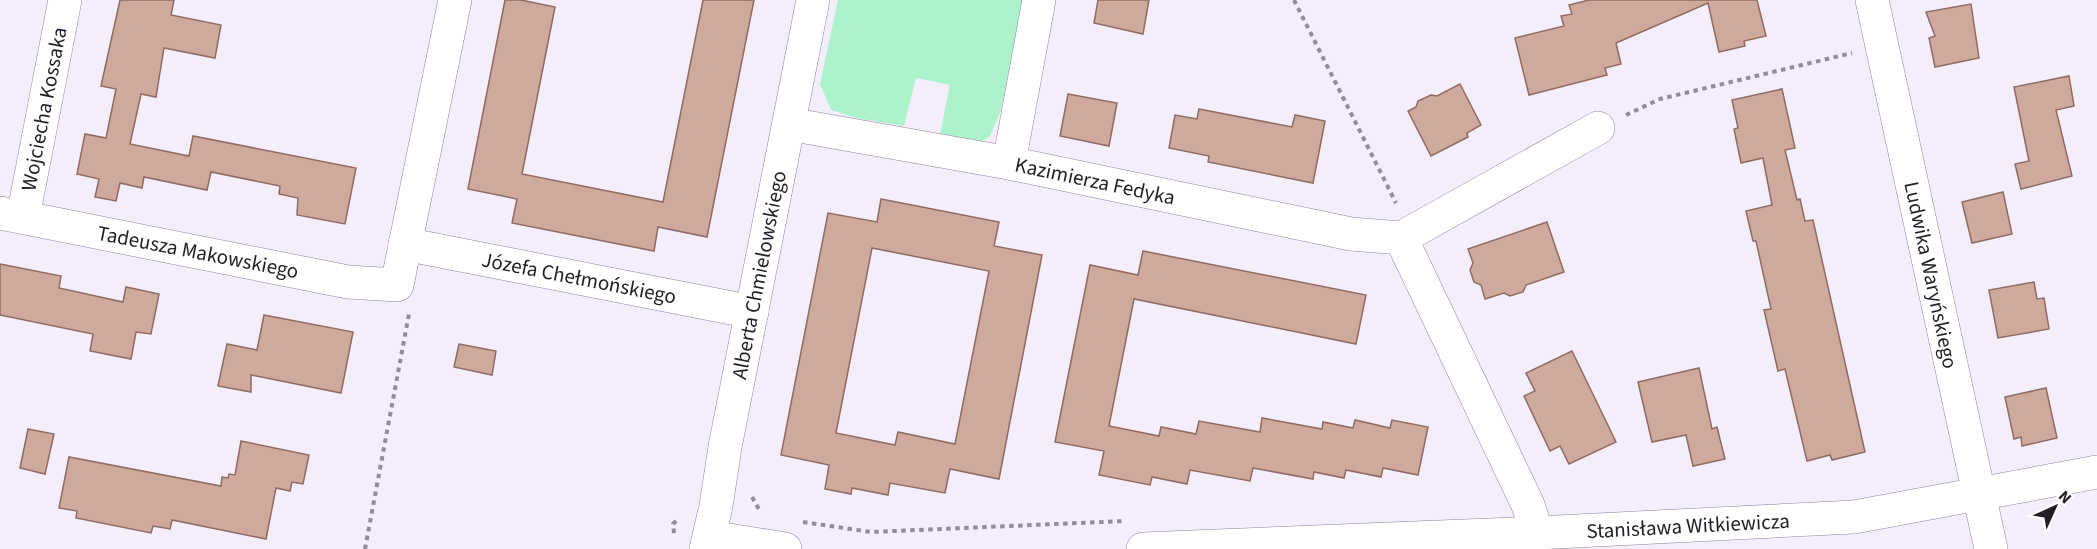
<svg xmlns="http://www.w3.org/2000/svg" width="2097" height="549" font-family="'Source Sans 3',sans-serif">
  <style>
    .green { fill: #acf3cc }
    .building { fill: #cfa99d; stroke: #8f6b60; stroke-width: 1.5; fill-rule: evenodd }
    .lines { fill: none; stroke-linecap: round; stroke-linejoin: round }
    .minor-casing { stroke: #8e81a0; stroke-width: 34 }
    .path { stroke: #918c99; stroke-width: 4; stroke-dasharray: 4.5 4.5; stroke-linecap: butt }
    .minor { stroke: #fff; stroke-width: 33 }
    .labels { text-anchor: middle; dominant-baseline: central; stroke-width: 4.5; stroke-linejoin: round; paint-order: stroke }
    .street-label { font-size: 21px; fill: #221d29; stroke: #fff }
  </style>
  <rect width="100%" height="100%" fill="#f4eefc"/>
  <polygon class="green" points="838,0 1024,0 1000,113 990,136 976,146 940,134 950,85 916,78 904,126 856,118 831,110 820,84"/>
  <g class="building">
    <polygon points="120,0 174,0 171,15 221,25 215,58 164,48 156,97 141,94 130,144 189,156 193,136 356,168 345,224 297,215 298,198 279,194 280,186 211,172 207,190 144,177 142,188 120,183 116,201 95,197 99,179 77,174 85,134 106,138 116,89 101,86"/>
    <polygon points="505,0 521,0 555,7 522,174 663,202 703,0 754,0 707,237 658,227 654,251 512,223 517,199 468,189"/>
    <polygon points="1098,0 1149,0 1143,34 1094,23"/>
    <polygon points="1589,0 1757,0 1766,36 1744,41 1745,46 1719,52 1708,3 1616,43 1621,64 1605,68 1607,75 1529,95 1515,38 1564,26 1561,16 1572,14 1569,5"/>
    <polygon points="1971,4 1979,58 1935,67 1929,38 1935,36 1926,12"/>
    <polygon points="2069,76 2074,106 2056,110 2072,176 2021,189 2015,164 2029,161 2014,87"/>
    <polygon points="1460,84 1481,125 1467,133 1468,137 1431,156 1408,111 1416,107 1418,101 1431,95 1437,96"/>
    <polygon points="1782,89 1795,148 1785,150 1797,200 1800,199 1805,221 1813,220 1865,452 1832,460 1830,455 1807,461 1785,369 1778,371 1764,310 1771,309 1756,241 1753,241 1746,211 1772,205 1763,158 1741,163 1734,129 1738,128 1732,100"/>
    <polygon points="1068,94 1117,103 1109,146 1060,136"/>
    <polygon points="1199,109 1292,127 1295,115 1325,121 1313,183 1208,162 1209,156 1169,148 1175,115 1197,119"/>
    <polygon points="2003,192 2012,234 1972,243 1962,202"/>
    <path d="M881,199L999,222L994,246L1042,255L999,479L950,469L945,493L890,483L888,495L852,488L851,494L825,489L829,465L781,455L828,213L877,222ZM872,248L989,271L955,444L898,432L895,445L836,433Z"/>
    <polygon points="1547,222 1564,272 1526,285 1523,292 1510,296 1504,293 1485,299 1481,285 1474,282 1470,270 1473,263 1468,249"/>
    <polygon points="1143,251 1366,295 1356,344 1134,299 1109,426 1159,436 1161,427 1196,434 1199,421 1260,432 1262,418 1322,429 1323,422 1353,428 1355,420 1390,428 1392,420 1428,427 1418,475 1383,468 1381,477 1346,470 1344,478 1314,472 1313,479 1253,468 1250,481 1190,470 1187,484 1152,477 1150,485 1099,475 1104,451 1055,442 1090,265 1138,275"/>
    <polygon points="0,264 61,276 59,288 123,302 126,287 159,294 151,334 136,332 131,359 90,351 93,334 0,315"/>
    <polygon points="2034,282 2037,299 2044,298 2049,329 1998,338 1989,290"/>
    <polygon points="264,315 353,332 341,393 251,375 251,392 218,386 227,344 257,350"/>
    <polygon points="459,344 496,351 492,375 454,367"/>
    <polygon points="1572,351 1616,442 1569,464 1560,446 1550,451 1524,396 1535,391 1526,373"/>
    <polygon points="1699,368 1712,429 1717,427 1725,459 1693,466 1686,435 1652,442 1638,382"/>
    <polygon points="2046,388 2057,438 2022,446 2021,437 2014,439 2005,397"/>
    <polygon points="28,429 54,434 45,474 20,468"/>
    <polygon points="241,441 309,455 303,484 292,482 290,491 276,488 266,539 172,520 170,529 153,526 151,533 76,518 77,511 59,508 69,457 221,486 222,477 228,478 229,474 235,475"/>
  </g>
  <g class="lines">
    <g class="minor-casing">
      <g id="minor">
        <polyline points="1872,0 1991,549"/>
        <polyline points="789,124 1009,163 1351,234 1401,238 1528,505 1537,533"/>
        <polyline points="1009,163 1039,0"/>
        <polyline points="0,213 348,282 397,285 455,0"/>
        <polyline points="23,217 65,0"/>
        <polyline points="1401,238 1598,128"/>
        <polyline points="405,244 752,312"/>
        <polyline points="710,537 785,549"/>
        <polyline points="706,549 716,506 725,447 813,0"/>
        <polyline points="1143,549 1537,533 1854,517 2097,472"/>
      </g>
    </g>
    <g class="path">
      <polyline points="1294,0 1396,203"/>
      <polyline points="1626,115 1660,99 1852,53"/>
      <polyline points="752,497 760,511"/>
      <polyline points="803,522 871,532 1125,521"/>
      <polyline points="674,533 673,524 678,519"/>
      <polyline points="365,549 409,314"/>
    </g>
    <use href="#minor" class="minor"/>
  </g>
  <g class="labels">
    <g class="street-label">
      <text transform="translate(44 109) rotate(-79)">Wojciecha Kossaka</text>
      <text transform="translate(1095 181) rotate(12)">Kazimierza Fedyka</text>
      <text transform="translate(198 252) rotate(11)">Tadeusza Makowskiego</text>
      <text transform="translate(759 275) rotate(-79)">Alberta Chmielowskiego</text>
      <text transform="translate(1931 275) rotate(78)">Ludwika Waryńskiego</text>
      <text transform="translate(579 278) rotate(11)">Józefa Chełmońskiego</text>
      <text transform="translate(1688 526) rotate(-3)">Stanisława Witkiewicza</text>
    </g>
  </g>
  <g transform="translate(2055 507) rotate(45)" stroke="#ffffff" stroke-width="4.5" paint-order="stroke">
  <path d="M0-4.5L10 22L0 15L-10 22Z" fill="#221d29"/>
  <text y="-9" font-size="16" font-weight="bold" text-anchor="middle" fill="#221d29">N</text>
  </g>
</svg>
